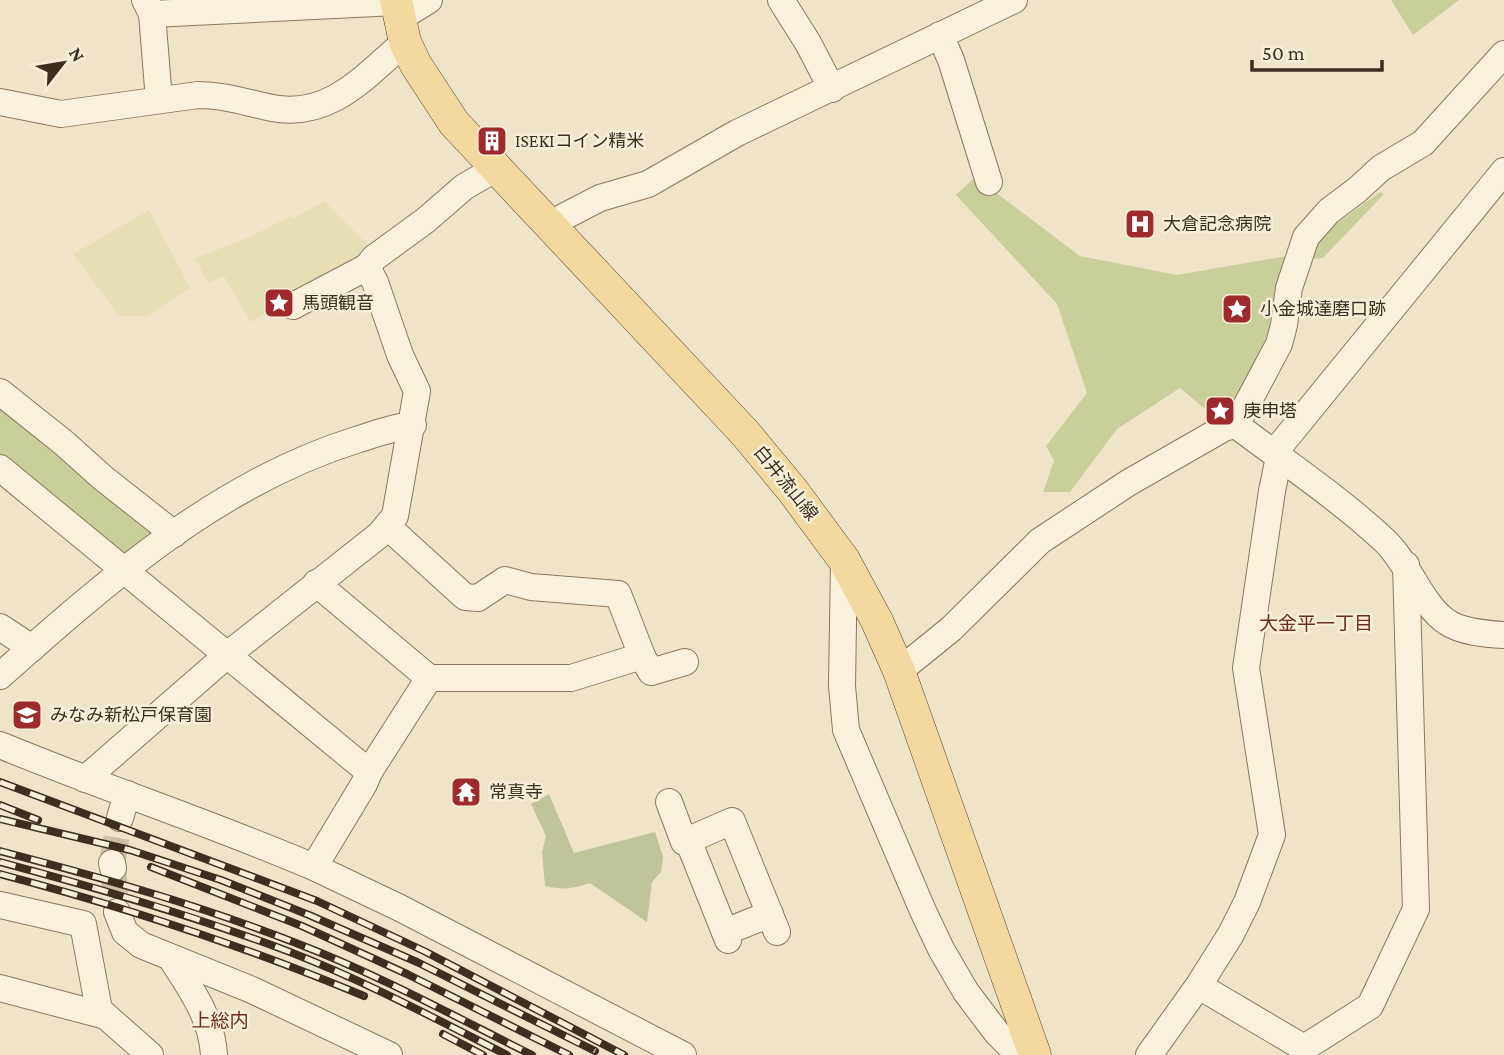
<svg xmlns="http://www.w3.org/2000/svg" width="1504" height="1055" font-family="'Crimson Pro','Noto Sans JP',serif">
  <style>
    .farmland { fill: #e6deb5 }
    .green { fill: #c9cf9b }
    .cemetery { fill: #bfc49a }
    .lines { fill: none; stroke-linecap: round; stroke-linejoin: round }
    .minor-tunnel { stroke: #ccc0a6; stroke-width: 26; stroke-dasharray: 26 13; stroke-linecap: butt }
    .minor-casing { stroke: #8d765c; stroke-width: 28 }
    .major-casing { stroke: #5b4430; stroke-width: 33 }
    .minor { stroke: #faf1dc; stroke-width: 26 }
    .major { stroke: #f3d9a0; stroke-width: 32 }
    .rail-casing { stroke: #3d2e20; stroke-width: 8 }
    .rail { stroke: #f7eed8; stroke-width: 5; stroke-dasharray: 16; stroke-linecap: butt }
    .labels { text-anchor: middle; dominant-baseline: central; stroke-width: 5; stroke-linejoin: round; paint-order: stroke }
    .poi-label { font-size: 18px; fill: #3d2e20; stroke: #f7eed8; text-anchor: start }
    .street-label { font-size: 18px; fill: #3d2e20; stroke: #f7eed8 }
    .neighbourhood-label { font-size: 19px; fill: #6b2e1e; stroke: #f7eed8 }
  </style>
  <rect width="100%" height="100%" fill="#f0e4c8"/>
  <g class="farmland">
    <polygon points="324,201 373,250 358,264 251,322 224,276 208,283 195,258 250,237 290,216 293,219"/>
    <polygon points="149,210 190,288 147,316 119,316 73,254"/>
  </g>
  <g class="green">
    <polygon points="1391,0 1459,0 1413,35"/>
    <polygon points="975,177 1080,256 1177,275 1287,256 1267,336 1224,425 1180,388 1117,429 1070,492 1043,492 1054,461 1046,446 1087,393 1057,304 956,195"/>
    <polygon points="1380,192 1384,194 1323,258 1311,259 1312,248 1332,227"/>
    <polygon points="0,399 160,532 124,556 0,459"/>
  </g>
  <path class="cemetery" d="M549,794L574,853L655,832L663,857L661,872L652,882L647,922L590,883C573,889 562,890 545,886L542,852L546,836L531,804Z"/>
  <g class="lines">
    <g class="minor-tunnel">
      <polyline points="112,863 120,818"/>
      <polyline points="113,868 117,912"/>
    </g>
    <g class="minor-casing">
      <g id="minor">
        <polyline points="145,0 152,14 396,2"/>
        <polyline points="781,0 808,43 832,89"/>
        <polyline points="152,14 159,100"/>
        <polyline points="400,18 429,0"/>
        <polyline points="940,35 951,60 989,182"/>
        <path d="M0,102L61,114L198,95C225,95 247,103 272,108C330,119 365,76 405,42"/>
        <polyline points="548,225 600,198 648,184 737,133 1014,0"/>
        <polyline points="293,306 367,267"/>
        <polyline points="0,392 64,443 103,478 174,534"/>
        <path d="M1236,425C1286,463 1339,498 1385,541C1409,564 1422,606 1447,622C1461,632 1487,634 1504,635"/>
        <polyline points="1274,453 1504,171"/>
        <polyline points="0,468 369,772"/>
        <polyline points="388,527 465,597 478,598 505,580 531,587 618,594 642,656 571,678 429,678"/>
        <polyline points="844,560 842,686 846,730 923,911 941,949 966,992 997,1033 1013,1049 1032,1047"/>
        <polyline points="0,627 32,648"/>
        <polyline points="642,656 651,672 685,662"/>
        <polyline points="899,671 951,629 1040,541 1128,483 1224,428 1236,425 1279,344 1284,325 1289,288 1306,237 1329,211 1357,190 1381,168 1423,143 1504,54"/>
        <path d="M0,676C106,582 218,483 356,440C376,434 393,427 413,425"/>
        <path d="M0,745C104,788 210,823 314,867L364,784L369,772L429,678L316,583"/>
        <polyline points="85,779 226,656 379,535 395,516 417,391 400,355 375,282 367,267 374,258 426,220 464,187 495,169"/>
        <polyline points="669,802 684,842 732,821 777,932"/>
        <polyline points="120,818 127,794"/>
        <polyline points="688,840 728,940"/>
        <polyline points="112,863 113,868"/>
        <polyline points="314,867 400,908 683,1055"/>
        <polyline points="0,905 83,924 99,1010 150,1055"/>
        <polyline points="117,912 125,932 141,945 252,990 389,1055"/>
        <polyline points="725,932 770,914"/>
        <path d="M171,958C191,989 212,1018 214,1055"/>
        <polyline points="1199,986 1304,1048 1370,1006 1416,909 1406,565"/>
        <polyline points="0,988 102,1015"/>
        <polyline points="1149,1055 1199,985 1231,934 1247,902 1272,835 1246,668 1272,491 1279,457"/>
      </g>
    </g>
    <g class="major-casing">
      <polyline id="major" points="396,0 405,42 416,65 454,123 745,433 793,491 844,560 877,621 899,671 1035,1055"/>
    </g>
    <use href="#minor" class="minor"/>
    <use href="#major" class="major"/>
    <g class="rail-casing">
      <g id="rail">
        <polyline points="0,782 317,901 424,951 624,1055"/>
        <polyline points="0,805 38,820"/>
        <polyline points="0,819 130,850 221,880 309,915 417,962 595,1051"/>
        <path d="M0,851C100,877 199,905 296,943C377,974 454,1016 532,1055"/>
        <path d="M0,862C98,888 195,916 290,952C365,981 436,1019 507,1055"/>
        <polyline points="151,867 302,926 407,974 569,1055"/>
        <path d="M0,874C125,907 245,946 364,996"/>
        <polyline points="443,1034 483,1055"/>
      </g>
    </g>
    <use href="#rail" class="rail"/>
  </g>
  <defs>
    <g id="building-square" transform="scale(1.575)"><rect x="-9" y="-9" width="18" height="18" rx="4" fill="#9e2a2b" stroke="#f7eed8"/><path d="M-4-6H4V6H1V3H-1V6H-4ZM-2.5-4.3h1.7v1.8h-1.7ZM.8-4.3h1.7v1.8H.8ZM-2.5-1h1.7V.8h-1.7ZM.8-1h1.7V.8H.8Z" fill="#fff"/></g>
    <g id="hospital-square" transform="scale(1.575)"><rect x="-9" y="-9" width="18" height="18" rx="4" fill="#9e2a2b" stroke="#f7eed8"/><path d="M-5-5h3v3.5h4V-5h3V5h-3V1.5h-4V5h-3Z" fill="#fff"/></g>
    <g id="sight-square" transform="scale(1.575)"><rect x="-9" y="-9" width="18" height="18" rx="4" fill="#9e2a2b" stroke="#f7eed8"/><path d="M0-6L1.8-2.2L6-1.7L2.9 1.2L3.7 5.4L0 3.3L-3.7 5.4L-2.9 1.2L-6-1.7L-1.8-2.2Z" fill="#fff"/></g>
    <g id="school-square" transform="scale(1.575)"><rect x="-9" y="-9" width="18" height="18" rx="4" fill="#9e2a2b" stroke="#f7eed8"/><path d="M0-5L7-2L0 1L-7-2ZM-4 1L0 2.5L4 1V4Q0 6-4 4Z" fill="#fff"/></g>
    <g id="temple-square" transform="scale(1.575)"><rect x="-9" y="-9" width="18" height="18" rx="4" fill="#9e2a2b" stroke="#f7eed8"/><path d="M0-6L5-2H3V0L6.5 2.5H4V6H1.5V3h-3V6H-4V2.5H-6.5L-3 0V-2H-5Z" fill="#fff"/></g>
  </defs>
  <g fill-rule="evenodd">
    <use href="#building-square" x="492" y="141"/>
    <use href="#hospital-square" x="1140" y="224"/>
    <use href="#sight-square" x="279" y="303"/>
    <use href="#sight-square" x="1237" y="309"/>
    <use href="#sight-square" x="1220" y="411"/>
    <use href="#school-square" x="27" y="715"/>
    <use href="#temple-square" x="466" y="792"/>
  </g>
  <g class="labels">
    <g class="poi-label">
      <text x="515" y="141">ISEKIコイン精米</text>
      <text x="1163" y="224">大倉記念病院</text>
      <text x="302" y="303">馬頭観音</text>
      <text x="1260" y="309">小金城達磨口跡</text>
      <text x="1243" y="411">庚申塔</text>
      <text x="50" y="715">みなみ新松戸保育園</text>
      <text x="489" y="792">常真寺</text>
    </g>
    <g class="street-label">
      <text transform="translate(786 483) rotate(51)">白井流山線</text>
    </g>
    <g class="neighbourhood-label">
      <text x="1316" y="623">大金平一丁目</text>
      <text x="220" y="1020">上総内</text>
    </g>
  </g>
  <g transform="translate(63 63) rotate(59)" stroke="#f7eed8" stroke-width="5" paint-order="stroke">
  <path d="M0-5L12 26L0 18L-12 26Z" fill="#3d2e20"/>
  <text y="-10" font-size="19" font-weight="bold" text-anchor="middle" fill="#3d2e20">N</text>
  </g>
  <path d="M1252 60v10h130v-10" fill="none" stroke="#3d2e20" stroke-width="3.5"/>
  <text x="1262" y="60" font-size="21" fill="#3d2e20" stroke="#f7eed8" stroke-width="5" paint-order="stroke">50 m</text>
</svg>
